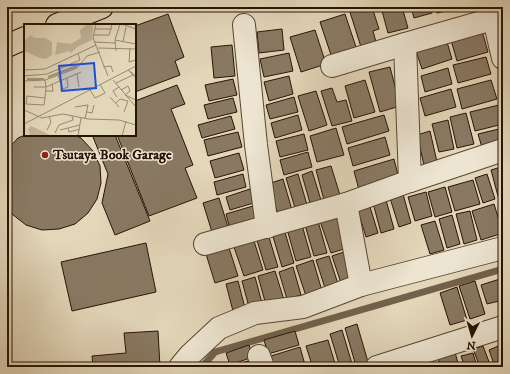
<svg xmlns="http://www.w3.org/2000/svg" width="510" height="374" font-family="'IM FELL DW Pica',serif">
  <style>
    .lines { fill: none; stroke-linecap: round; stroke-linejoin: round }
    .stream { stroke: #72614c; stroke-width: 7 }
    .building { fill: #897963; stroke: #281404 }
    .minor-casing { stroke: #574532; stroke-width: 24 }
    .highway-casing { stroke: #281404; stroke-width: 24 }
    .minor { stroke: #ede5d2; stroke-width: 22 }
    .highway { stroke: #e3d7ba; stroke-width: 22 }
    .poi-dot { fill: #8f2418; stroke: #ede5d2; stroke-width: 1.5 }
    .labels { text-anchor: middle; dominant-baseline: central; stroke-width: 3; stroke-linejoin: round; paint-order: stroke }
    .poi-label { font-size: 14px; font-weight: bold; fill: #281404; stroke: #ede5d2; text-anchor: start }
    .inset-river { fill: none; stroke: #a3957c; stroke-width: 2 }
    .inset-road { fill: none; stroke: #988971; stroke-width: 1 }
    .view { fill: #1d4ed8; fill-opacity: 0.15; stroke: #1d4ed8; stroke-width: 2 }
    .inset-edge { fill: none; stroke: #281404; stroke-width: 2 }
  </style>
  <rect width="100%" height="100%" fill="#e3d7ba"/>
  <filter id="stains"><feTurbulence type="fractalNoise" baseFrequency=".005" numOctaves="4"/><feColorMatrix values="0 0 0 0 .2 0 0 0 0 .09 0 0 0 0 .02 0 0 0 .5 -.17"/></filter>
  <radialGradient id="worn" r=".72"><stop offset=".6" stop-color="#630" stop-opacity="0"/><stop offset="1" stop-color="#630" stop-opacity=".3"/></radialGradient>
  <g class="lines">
    <polyline class="stream" points="202,367 215,352 503,269"/>
  </g>
  <g class="building">
    <polygon points="357,7 372,7 379,29 373,31 376,42 361,47 349,9"/>
    <polygon points="381,7 402,7 408,28 388,33"/>
    <polygon points="411,7 431,7 432,13 414,18"/>
    <polygon points="436,7 457,7 457,8 437,13"/>
    <polygon points="168,14 184,57 175,61 180,75 135,92 135,26"/>
    <polygon points="345,14 356,47 331,55 320,22"/>
    <polygon points="282,29 284,50 259,53 257,32"/>
    <polygon points="315,30 326,64 301,72 290,37"/>
    <polygon points="482,31 488,52 457,61 451,40"/>
    <polygon points="447,42 452,59 422,69 416,51"/>
    <polygon points="232,45 235,76 214,78 211,47"/>
    <polygon points="289,53 293,71 264,77 260,59"/>
    <polygon points="486,57 491,74 458,83 453,65"/>
    <polygon points="390,67 400,106 380,112 369,72"/>
    <polygon points="448,68 452,84 425,92 421,76"/>
    <polygon points="289,76 293,94 269,101 264,82"/>
    <polygon points="233,79 237,95 209,101 205,85"/>
    <polygon points="365,80 375,112 354,118 345,86"/>
    <polygon points="491,80 497,99 462,109 457,89"/>
    <polygon points="177,85 185,104 171,109 193,165 185,168 197,198 149,216 117,135 135,135 135,101"/>
    <polygon points="332,88 337,102 346,100 352,121 332,126 321,91"/>
    <polygon points="451,89 456,107 425,116 420,98"/>
    <polygon points="316,91 327,125 309,131 298,96"/>
    <polygon points="294,97 298,112 270,119 266,105"/>
    <polygon points="233,98 237,112 208,119 204,105"/>
    <polygon points="499,105 503,124 475,131 470,112"/>
    <polygon points="466,113 474,144 457,148 450,117"/>
    <polygon points="298,115 302,130 275,138 271,123"/>
    <polygon points="384,115 389,131 347,144 342,127"/>
    <polygon points="231,116 235,129 202,138 198,125"/>
    <polygon points="448,120 454,149 439,152 432,124"/>
    <polygon points="336,128 344,155 317,162 310,136"/>
    <polygon points="503,128 503,146 483,151 478,134"/>
    <polygon points="430,131 437,162 424,165 417,135"/>
    <polygon points="238,132 242,147 208,156 204,140"/>
    <polygon points="304,134 308,150 280,157 276,141"/>
    <polygon points="25,135 75,135 81,138 93,151 100,166 101,183 97,199 88,213 75,224 59,229 42,230 26,225 12,214 7,206 7,150 18,138"/>
    <polygon points="98,135 115,135 150,221 115,235 102,203 108,174 93,137"/>
    <polygon points="385,137 390,155 353,166 348,148"/>
    <polygon points="308,152 312,167 284,175 280,160"/>
    <polygon points="239,153 244,170 215,178 210,161"/>
    <polygon points="394,159 399,179 359,190 354,171"/>
    <polygon points="331,166 340,195 324,200 316,170"/>
    <polygon points="501,167 503,174 503,199 499,200 491,170"/>
    <polygon points="312,171 321,200 310,203 302,175"/>
    <polygon points="243,174 246,187 217,195 214,182"/>
    <polygon points="298,174 307,205 295,208 286,178"/>
    <polygon points="487,174 495,199 483,203 475,178"/>
    <polygon points="283,179 292,210 278,214 268,184"/>
    <polygon points="473,180 480,204 455,211 448,187"/>
    <polygon points="445,187 452,212 435,217 428,192"/>
    <polygon points="253,188 257,202 230,210 226,197"/>
    <polygon points="426,192 432,216 415,221 408,197"/>
    <polygon points="403,194 411,223 399,227 390,198"/>
    <polygon points="219,198 228,227 212,232 203,203"/>
    <polygon points="386,200 394,229 381,233 373,203"/>
    <polygon points="494,204 503,233 481,240 472,211"/>
    <polygon points="253,206 257,221 230,229 226,214"/>
    <polygon points="370,207 378,233 366,237 358,211"/>
    <polygon points="470,211 477,240 464,244 456,214"/>
    <polygon points="336,215 347,248 331,253 320,221"/>
    <polygon points="452,215 460,244 447,248 439,219"/>
    <polygon points="318,221 327,253 314,256 305,225"/>
    <polygon points="435,221 444,250 430,254 421,225"/>
    <polygon points="302,225 311,257 296,261 287,229"/>
    <polygon points="284,229 294,263 282,267 272,233"/>
    <polygon points="268,234 278,267 266,270 256,237"/>
    <polygon points="254,241 263,270 244,276 234,247"/>
    <polygon points="146,243 156,292 72,311 61,262"/>
    <polygon points="229,248 238,276 215,283 206,254"/>
    <polygon points="347,251 356,282 342,286 332,256"/>
    <polygon points="329,256 339,287 326,291 316,260"/>
    <polygon points="313,260 322,291 306,296 296,266"/>
    <polygon points="293,267 301,295 287,299 279,272"/>
    <polygon points="275,271 284,300 266,305 258,276"/>
    <polygon points="255,277 262,303 249,307 242,281"/>
    <polygon points="503,278 503,300 487,304 481,285"/>
    <polygon points="238,281 245,308 233,311 226,284"/>
    <polygon points="475,281 485,314 470,319 459,286"/>
    <polygon points="457,287 467,320 450,325 440,293"/>
    <polygon points="357,324 368,362 356,366 345,328"/>
    <polygon points="342,330 353,367 340,367 330,334"/>
    <polygon points="158,331 160,367 93,367 92,356 126,353 124,333"/>
    <polygon points="295,331 299,345 268,354 264,340"/>
    <polygon points="328,340 336,367 318,367 317,363 312,365 306,346"/>
    <polygon points="503,344 503,367 495,367 489,350"/>
    <polygon points="249,345 253,357 230,365 226,353"/>
    <polygon points="483,346 491,367 480,367 473,349"/>
    <polygon points="300,347 305,365 299,367 274,367 271,356"/>
    <polygon points="455,352 459,367 440,367 438,357"/>
    <polygon points="473,353 477,367 465,367 461,356"/>
    <polygon points="248,361 250,367 229,367"/>
  </g>
  <g class="lines">
    <g class="minor-casing">
      <g id="minor">
        <polyline points="494,19 503,58"/>
        <polyline points="244,25 256,145 267,227"/>
        <polyline points="332,66 405,44"/>
        <polyline points="410,181 405,44 503,16"/>
        <polyline points="346,204 361,285"/>
        <polyline points="205,244 346,204 410,181 503,150"/>
        <polyline points="259,356 263,367"/>
        <polyline points="180,367 190,355 219,328 255,313 303,307 361,285 503,248"/>
        <polyline points="377,367 503,327"/>
      </g>
    </g>
    <g class="highway-casing">
      <g id="highway">
        <polyline points="57,25 102,7"/>
        <polyline points="7,46 25,38"/>
      </g>
    </g>
    <use href="#minor" class="minor"/>
    <use href="#highway" class="highway"/>
  </g>
  <circle class="poi-dot" cx="45" cy="155" r="4"/>
  <g class="labels">
    <g class="poi-label">
      <text x="53" y="155">Tsutaya Book Garage</text>
    </g>
  </g>
  <g transform="translate(24 24)">
    <rect width="112" height="112" fill="#e3d7ba"/>
    <path d="M64,0L69,2L68,16L53,23L47,29L45,27L31,31L33,18L47,20L57,14L56,6ZM7,11L10,14H21L28,18V31L22,35L16,34L0,27V17ZM7,102L18,107L28,112L6,111L4,105Z" fill="#c3b69b"/>
    <path class="inset-river" d="M24,53L53,42M3,55H20"/>
    <path class="inset-road" d="M72,0L69,14L84,52M98,0L112,5M71,5H88M69,11H85L88,0M91,16L112,20M70,18L91,19M99,18L102,3M74,24L112,25M106,24L105,38L112,36M92,27L91,16L96,0M79,43L87,42L89,48M0,46L21,45L72,21M53,50L55,63M34,51L39,65M0,52L23,50L56,36L54,30M112,52L104,46L112,54M89,56L112,83M0,57L21,56L53,44L63,32L76,28M92,59L109,51M10,63H22L57,48M36,66L44,63L43,54M66,66L71,74L81,69L76,60M97,66L104,62L106,67L101,71L112,76M22,67H29L28,60M86,73L95,83M93,73L89,67L95,63M21,74L3,72L2,80L20,81L21,74L22,63L21,56M92,79L96,75L104,77L100,88M51,83L64,81L61,95M0,86L18,94L39,90L64,95L95,96L112,101M63,88L68,89L70,81M0,100L112,42M44,104L45,108L56,105M23,106L27,98L25,92M36,106L56,101M31,109L35,101L49,96L48,92M54,112L57,94M98,112L102,97"/>
    <path class="view" d="M70,39L72,64L38,67L35,42Z"/>
    <rect width="112" height="112" class="inset-edge"/>
  </g>
  <rect width="510" height="374" fill="none" stroke="#e3d7ba" stroke-width="24"/>
  <rect x="8" y="8" width="494" height="358" fill="none" stroke="#281404" stroke-width="2"/>
  <rect x="12" y="12" width="486" height="350" fill="none" stroke="#281404"/>
  <g transform="translate(472 336) rotate(185)" stroke="#ede5d2" stroke-width="3" paint-order="stroke">
  <path d="M0-3L7 15L0 10L-7 15Z" fill="#281404"/>
  <text y="-6" font-size="11" font-weight="bold" text-anchor="middle" fill="#281404">N</text>
  </g>
  <rect width="100%" height="100%" filter="url(#stains)"/>
  <rect width="100%" height="100%" fill="url(#worn)"/>
</svg>
